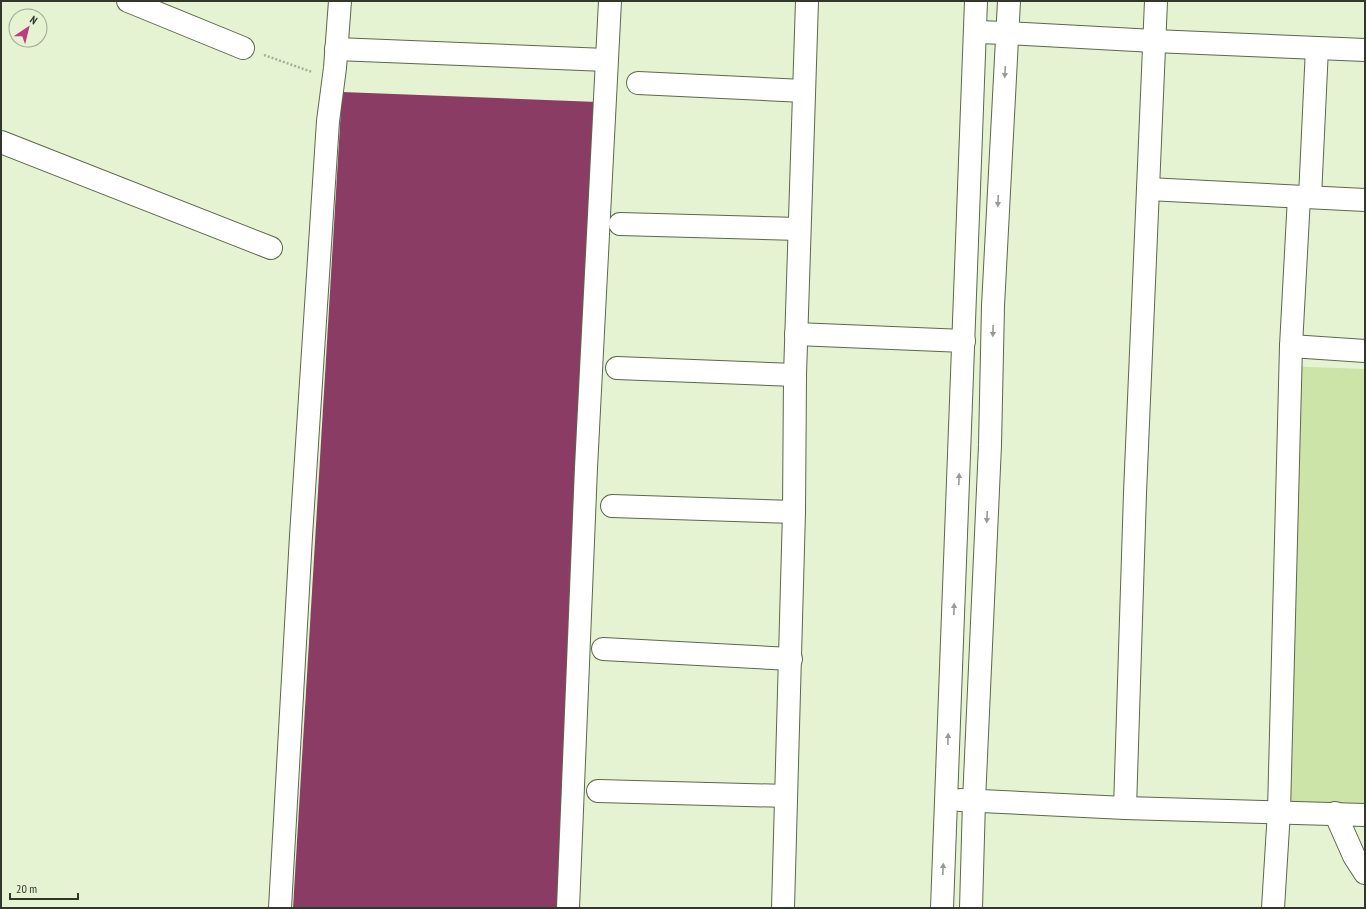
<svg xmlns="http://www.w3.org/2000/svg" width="1366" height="909" font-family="'PT Sans Narrow',sans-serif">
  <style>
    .green { fill: #cce4a8 }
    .building { fill: #8a3c64 }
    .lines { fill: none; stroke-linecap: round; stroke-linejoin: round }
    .minor-casing { stroke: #5c674b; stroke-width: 24 }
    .path { stroke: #a4af95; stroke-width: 2.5; stroke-dasharray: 2 2; stroke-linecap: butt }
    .minor { stroke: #fff; stroke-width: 22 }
    .oneway { fill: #989b94 }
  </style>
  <rect width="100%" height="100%" fill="#e5f3d2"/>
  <polygon class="green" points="1283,366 1365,369 1365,810 1277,808"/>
  <polygon class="building" points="342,92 597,102 557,908 293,908"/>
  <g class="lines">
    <g class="minor-casing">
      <g id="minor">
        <polyline points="128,1 243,48"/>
        <polyline points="975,32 1007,33 1154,41 1365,50"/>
        <polyline points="336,49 606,60"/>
        <polyline points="638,83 804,91"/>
        <polyline points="1,142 271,248"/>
        <polyline points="1148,189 1365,200"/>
        <polyline points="1310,197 1317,48"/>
        <polyline points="620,224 799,229"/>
        <polyline points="796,334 964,341"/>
        <polyline points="1291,346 1365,351"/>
        <polyline points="617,368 795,375"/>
        <polyline points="612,506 794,512"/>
        <polyline points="603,649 791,659"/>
        <polyline points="598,791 786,796"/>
        <polyline points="960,800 1125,808 1365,815"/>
        <polyline points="1125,808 1135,493 1156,1"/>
        <polyline points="1335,813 1354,856 1365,873"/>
        <polyline points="280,908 301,536 328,121 335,68 340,1"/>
        <polyline points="568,908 586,468 610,1"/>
        <polyline points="783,908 794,512 795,375 807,1"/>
        <polyline points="942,908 976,1"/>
        <polyline points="971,908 974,801 990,445 993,306 1009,1"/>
        <polyline points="1273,908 1279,811 1291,346 1299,197"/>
      </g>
    </g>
    <polyline class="path" points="264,55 312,72"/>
    <use href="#minor" class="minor"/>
  </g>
  <defs><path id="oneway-solid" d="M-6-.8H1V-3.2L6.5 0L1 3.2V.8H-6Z"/></defs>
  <g class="oneway">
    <use href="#oneway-solid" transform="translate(1005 72) rotate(93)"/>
    <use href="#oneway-solid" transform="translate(998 201) rotate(93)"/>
    <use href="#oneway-solid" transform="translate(993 331) rotate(91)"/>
    <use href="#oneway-solid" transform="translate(959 479) rotate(-88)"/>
    <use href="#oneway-solid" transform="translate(987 517) rotate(93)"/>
    <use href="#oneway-solid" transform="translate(954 609) rotate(-88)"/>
    <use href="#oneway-solid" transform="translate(948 739) rotate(-88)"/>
    <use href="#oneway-solid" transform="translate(943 869) rotate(-88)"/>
  </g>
  <rect width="1366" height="909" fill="none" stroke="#32372a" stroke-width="4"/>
  <g transform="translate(28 28) rotate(35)"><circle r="19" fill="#e5f3d2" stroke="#9da88f"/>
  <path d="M0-3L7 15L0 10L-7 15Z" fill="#bd3b83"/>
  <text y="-6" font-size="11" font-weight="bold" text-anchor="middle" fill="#32372a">N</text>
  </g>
  <path d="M10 893v6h68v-6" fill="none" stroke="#32372a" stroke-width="2"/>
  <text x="16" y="893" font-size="12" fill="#32372a" stroke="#e5f3d2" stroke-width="3" paint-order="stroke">20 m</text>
</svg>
